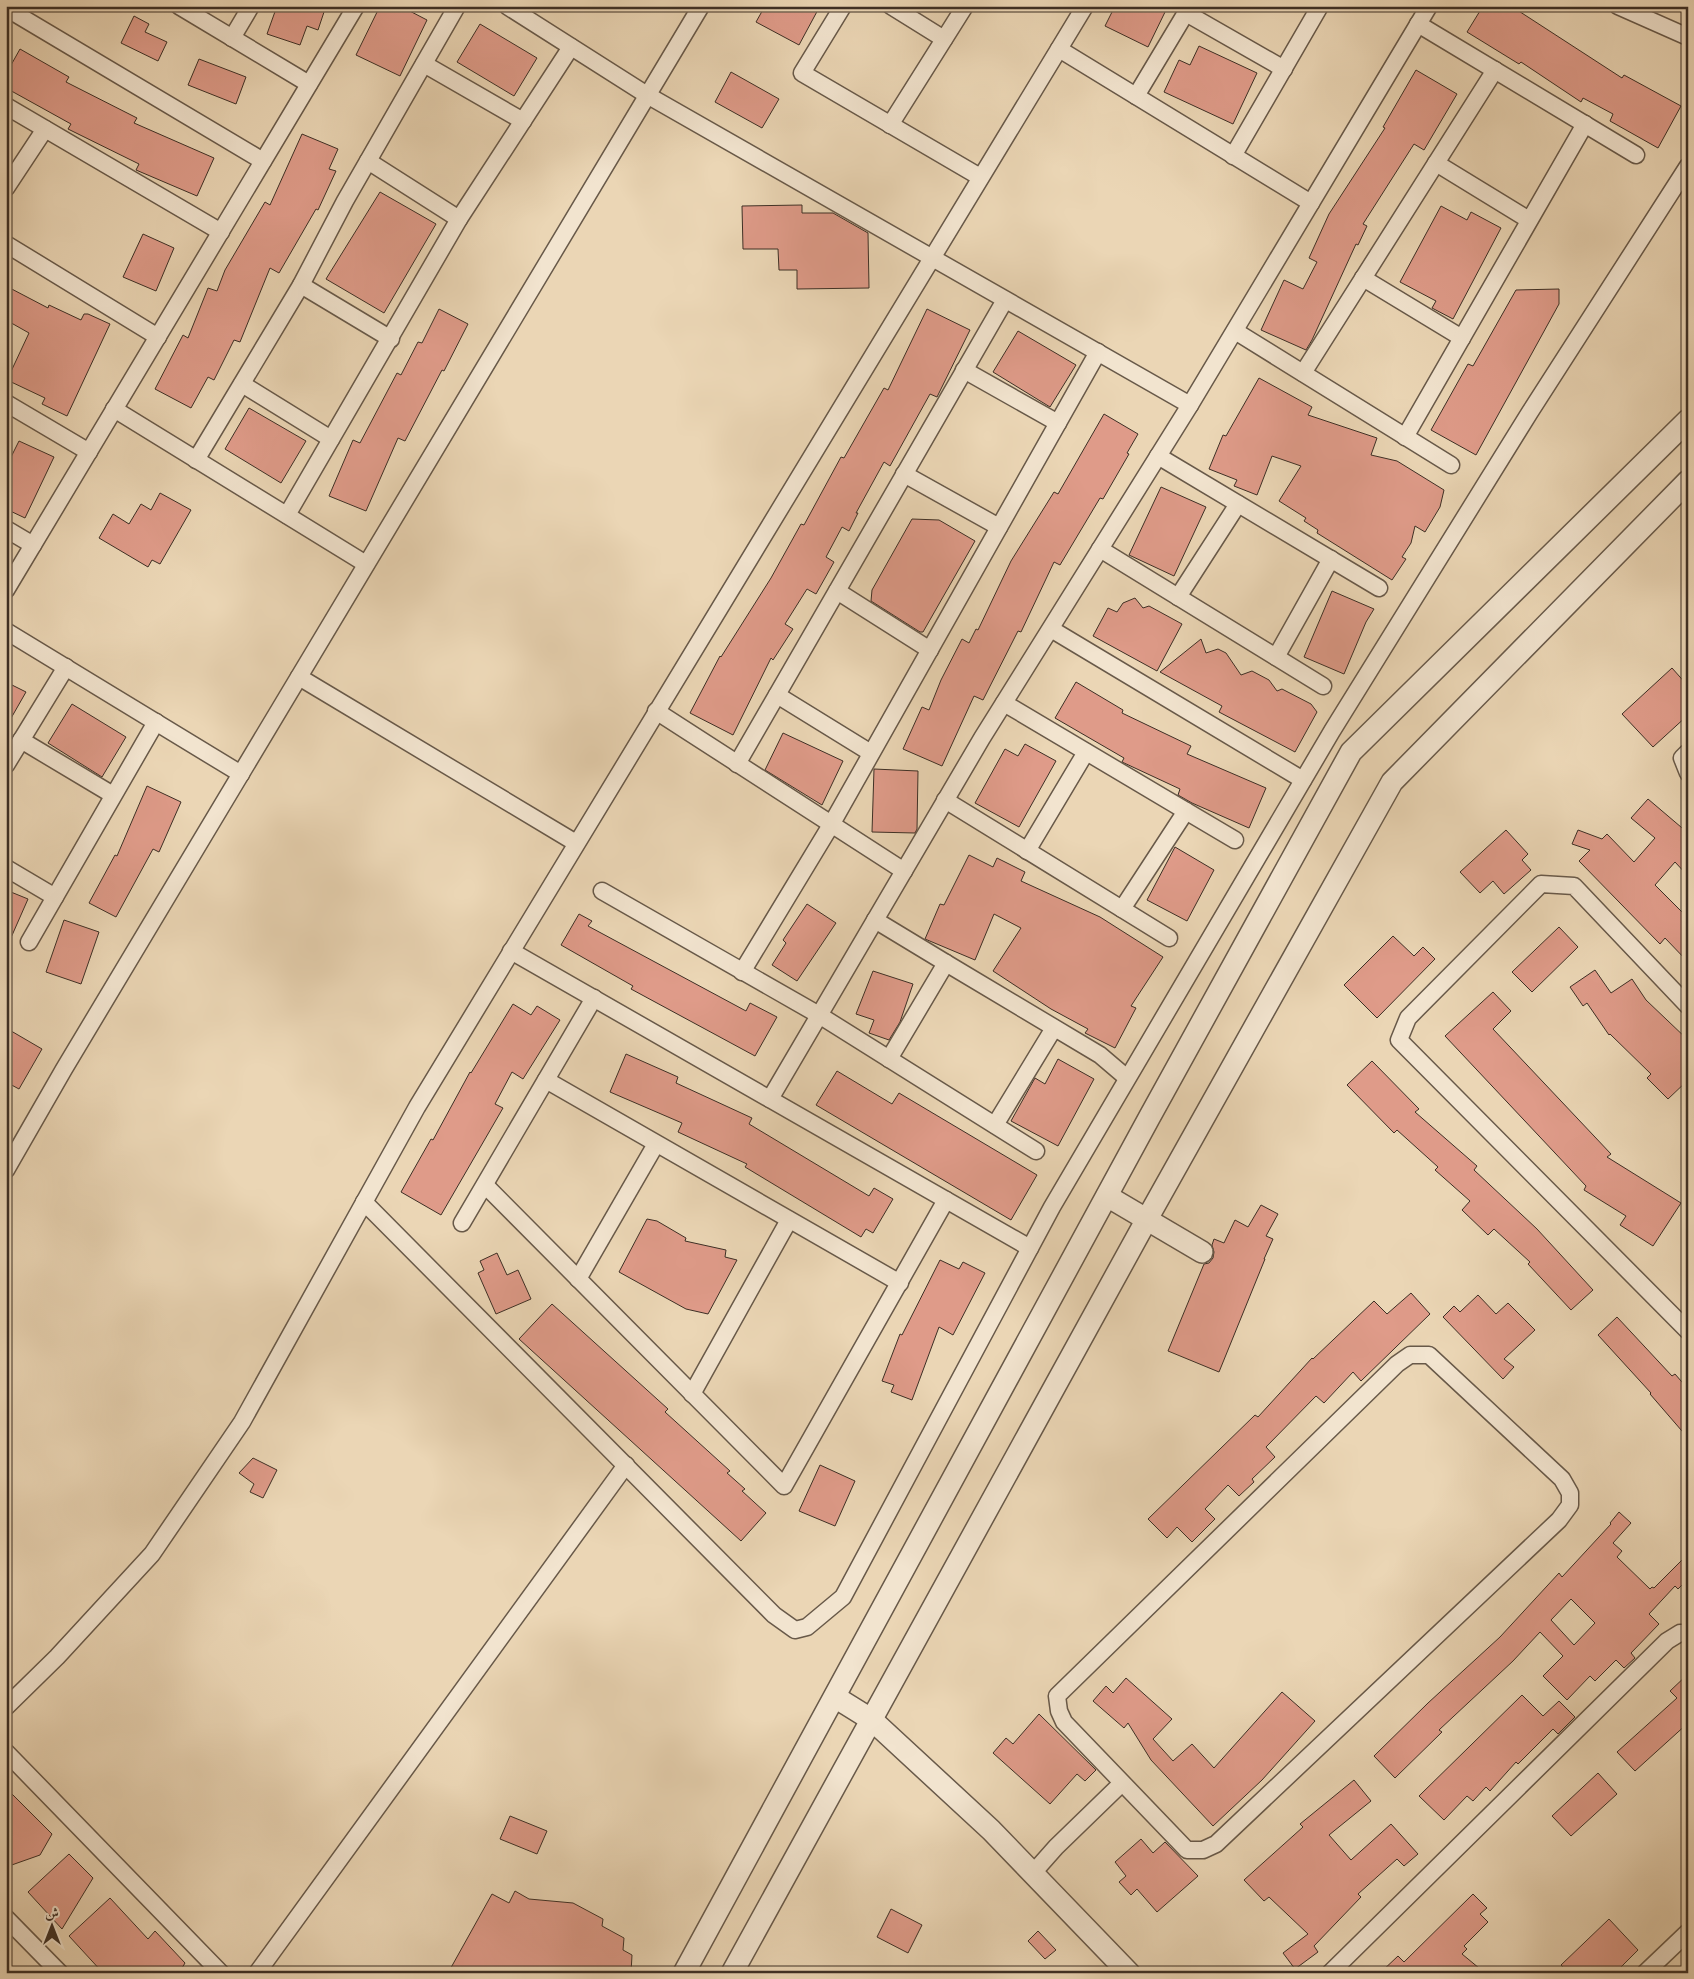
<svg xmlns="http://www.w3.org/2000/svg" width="1694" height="1979" font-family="'Sorts Mill Goudy',Amiri,serif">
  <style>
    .building { fill: #df9b89; stroke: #3d2f25; fill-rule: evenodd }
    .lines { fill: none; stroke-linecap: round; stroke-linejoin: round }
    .minor-casing { stroke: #685949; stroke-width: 19 }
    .tertiary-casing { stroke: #685949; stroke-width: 24 }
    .minor { stroke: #f2e4cf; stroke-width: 16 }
    .tertiary { stroke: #f2e4cf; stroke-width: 21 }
  </style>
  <rect width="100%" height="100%" fill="#ebd6b5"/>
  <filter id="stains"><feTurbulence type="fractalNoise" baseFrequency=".004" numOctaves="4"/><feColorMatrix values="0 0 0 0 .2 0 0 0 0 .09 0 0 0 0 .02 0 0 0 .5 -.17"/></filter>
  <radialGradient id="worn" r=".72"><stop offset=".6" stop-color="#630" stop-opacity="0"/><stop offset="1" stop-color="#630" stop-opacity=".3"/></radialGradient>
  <g class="building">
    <polygon points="277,6 326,6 318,30 307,26 300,45 267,34"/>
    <polygon points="380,6 400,6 427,20 400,76 356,55"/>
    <polygon points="765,6 820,6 799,45 756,22"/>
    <polygon points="1115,6 1157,6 1166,10 1148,47 1105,26"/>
    <polygon points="1483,6 1511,6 1622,78 1624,75 1681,106 1658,148 1610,121 1613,114 1583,98 1581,102 1521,62 1519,64 1467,32"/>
    <polygon points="134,16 149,24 145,32 167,42 158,61 121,43"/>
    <polygon points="480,24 537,58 514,96 457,62"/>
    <polygon points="1199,46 1257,73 1233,124 1164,92 1179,60 1190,65"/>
    <polygon points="20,49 69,77 66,82 137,118 134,123 214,158 197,196 136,170 139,164 68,129 71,124 6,88 6,74"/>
    <polygon points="199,59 246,77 236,104 188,85"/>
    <polygon points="1416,70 1457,94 1424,150 1414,144 1363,224 1367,226 1358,245 1356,244 1312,340 1306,350 1261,330 1284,280 1303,289 1317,262 1309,258 1329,214 1385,128 1383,127"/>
    <polygon points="731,72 779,99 762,128 715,102"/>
    <polygon points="302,134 338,149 329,169 336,171 318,210 316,209 279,273 270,268 240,342 234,340 214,380 208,377 191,408 155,389 183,335 188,338 208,288 217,291 225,270 265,202 270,205"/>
    <polygon points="380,192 436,224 384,313 326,279"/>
    <polygon points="802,205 802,213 833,213 868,233 869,288 797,289 797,270 779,270 778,249 743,249 742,206"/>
    <polygon points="1441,206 1467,220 1471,212 1501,228 1453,319 1432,308 1436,301 1400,282"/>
    <polygon points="143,234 174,248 156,291 123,277"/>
    <polygon points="6,286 48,308 49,305 81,320 84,314 88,314 110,324 67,416 42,404 45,398 7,380 29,333 6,320"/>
    <polygon points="1559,289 1559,304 1476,455 1431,430 1468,364 1473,366 1516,290"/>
    <polygon points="439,309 468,324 444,371 442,370 405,441 398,438 366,511 329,496 353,440 360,443 397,373 401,375 418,342 422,343"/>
    <polygon points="927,309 970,330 937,397 930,394 890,466 884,462 856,513 858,513 849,531 842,527 826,557 834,562 816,594 807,589 785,624 793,629 773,660 771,658 733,735 690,713 720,656 721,657 771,578 801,524 804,525 841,457 844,458 884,388 888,390"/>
    <polygon points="1018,331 1076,365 1050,407 993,372"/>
    <polygon points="1259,378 1312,407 1308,415 1377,438 1371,455 1397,461 1444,490 1440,507 1425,532 1415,526 1411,543 1402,557 1406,559 1392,580 1317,533 1318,530 1304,521 1306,518 1279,501 1301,466 1272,456 1257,495 1234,486 1237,480 1209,469 1223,435 1226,436"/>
    <polygon points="249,408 306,441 281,483 225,449"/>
    <polygon points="1104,414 1138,434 1127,453 1129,454 1103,499 1100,498 1060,565 1054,562 1021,632 1018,631 983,700 974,696 942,766 903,749 922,707 929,710 941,680 962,639 969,643 976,629 978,630 1011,561 1054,492 1058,494"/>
    <polygon points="19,441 54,457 25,518 6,509 6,467"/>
    <polygon points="1161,487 1206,507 1174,576 1129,555"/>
    <polygon points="160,493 191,510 160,564 152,560 148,567 99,538 113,514 129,524 141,504 151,510"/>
    <polygon points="912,519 939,520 975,541 923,632 920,632 871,601 872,590"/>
    <polygon points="1332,591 1374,609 1366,622 1344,674 1304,657"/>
    <polygon points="1135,598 1143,608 1149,606 1182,624 1157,671 1093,636 1108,608 1117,612 1123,603"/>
    <polygon points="1201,639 1206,653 1218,649 1226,653 1241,675 1252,671 1269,680 1277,691 1282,689 1311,704 1317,712 1295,752 1219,712 1222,706 1160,672"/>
    <polygon points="1672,668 1688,686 1688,715 1653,747 1622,714"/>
    <polygon points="6,682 26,692 6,727"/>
    <polygon points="1076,682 1123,710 1122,713 1191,746 1187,754 1266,788 1249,828 1192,803 1178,795 1180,789 1122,762 1124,758 1055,718"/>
    <polygon points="72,704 126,737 102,777 48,743"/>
    <polygon points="783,733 843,761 822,805 765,770"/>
    <polygon points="1025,744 1056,761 1019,827 975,803 1005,749 1018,756"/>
    <polygon points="874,769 918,771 917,829 915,833 872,832"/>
    <polygon points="147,786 181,802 159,852 153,849 116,917 89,903 115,855 117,856"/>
    <polygon points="1648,799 1688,833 1688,876 1675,862 1655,885 1688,918 1688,962 1665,938 1660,944 1579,861 1590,850 1572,844 1578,830 1602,839 1607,834 1634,862 1655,838 1631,818"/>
    <polygon points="1506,830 1528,854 1522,860 1531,870 1504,894 1493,881 1480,893 1460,872"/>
    <polygon points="1175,847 1214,870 1187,921 1147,900"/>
    <polygon points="969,855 993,867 997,858 1025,872 1021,881 1100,917 1163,957 1131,1006 1136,1008 1115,1048 1085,1033 1088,1029 1051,1009 993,971 1021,928 994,914 975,960 925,939 940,904 944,905"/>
    <polygon points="6,890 28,899 6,949"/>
    <polygon points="807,904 836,923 797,981 772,965 786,943 783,940"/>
    <polygon points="579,914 592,921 588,926 746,1011 750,1003 777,1017 755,1056 631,989 633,986 561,945"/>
    <polygon points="64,920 99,932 81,984 46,972"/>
    <polygon points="1559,927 1578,947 1532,992 1512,972"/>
    <polygon points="1393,936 1414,956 1423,947 1435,959 1377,1018 1344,985"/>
    <polygon points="1595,970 1611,993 1632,979 1646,1000 1688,1040 1688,1080 1668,1099 1647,1078 1651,1074 1610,1034 1609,1035 1587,1003 1583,1006 1570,987"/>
    <polygon points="873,971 913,984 900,1022 889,1040 869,1033 874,1020 856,1014"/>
    <polygon points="1493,992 1511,1011 1493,1029 1611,1154 1607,1157 1681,1203 1653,1246 1620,1225 1626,1216 1584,1190 1586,1186 1445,1036"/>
    <polygon points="513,1004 531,1015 537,1006 560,1020 523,1079 512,1072 495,1104 503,1108 441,1215 401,1192 431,1139 433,1140 470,1072 471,1073"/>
    <polygon points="6,1028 42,1049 19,1089 6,1082"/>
    <polygon points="626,1054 678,1077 676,1083 752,1118 749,1124 869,1196 874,1188 893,1199 873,1233 866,1229 861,1237 745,1167 747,1164 678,1132 682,1123 610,1092"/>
    <polygon points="1058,1059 1094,1079 1058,1146 1011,1121 1035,1078 1045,1084"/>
    <polygon points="1372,1061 1419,1109 1415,1112 1477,1166 1474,1170 1537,1229 1593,1290 1571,1310 1528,1264 1530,1262 1494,1229 1488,1235 1462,1210 1470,1201 1435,1170 1438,1167 1397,1130 1394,1133 1347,1085"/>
    <polygon points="837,1071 892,1104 899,1093 1037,1175 1011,1220 816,1105"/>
    <polygon points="1261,1205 1278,1214 1266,1236 1273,1239 1264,1259 1265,1259 1219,1372 1168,1351 1204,1264 1209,1263 1213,1258 1214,1252 1212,1245 1214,1239 1224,1243 1235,1220 1248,1227"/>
    <polygon points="647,1219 657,1221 686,1238 685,1241 726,1250 725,1257 737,1260 708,1314 686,1309 619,1272"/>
    <polygon points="497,1253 507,1275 518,1270 531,1299 496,1314 478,1273 484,1270 480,1261"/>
    <polygon points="940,1260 959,1269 963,1262 985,1273 953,1335 939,1327 912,1400 891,1392 894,1385 882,1381 900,1334 902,1335"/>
    <polygon points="1411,1293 1430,1314 1361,1381 1353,1372 1324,1403 1316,1396 1266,1447 1275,1457 1252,1479 1254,1482 1239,1496 1228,1485 1205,1509 1215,1519 1192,1542 1177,1527 1167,1538 1148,1519 1255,1415 1258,1417 1312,1358 1313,1359 1374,1301 1387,1314"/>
    <polygon points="1478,1295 1496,1314 1508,1303 1535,1330 1504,1359 1514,1367 1503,1379 1443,1317 1454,1306 1460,1312"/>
    <polygon points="552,1304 668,1409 665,1412 730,1471 727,1473 745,1489 742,1491 766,1513 741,1541 519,1339"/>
    <polygon points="1617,1317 1672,1376 1675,1374 1688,1389 1688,1438 1650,1394 1651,1393 1598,1335"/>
    <polygon points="253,1458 277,1470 263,1498 250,1492 254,1484 239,1473"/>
    <polygon points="820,1465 855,1481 835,1526 799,1511"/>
    <path d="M1619,1512L1631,1523L1613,1543L1622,1551L1617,1557L1650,1589L1652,1587L1654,1588L1682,1560L1688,1565V1573L1685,1575L1688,1579L1678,1589L1675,1586L1649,1614L1659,1624L1631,1653L1635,1658L1624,1668L1616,1660L1595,1681L1590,1676L1567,1700L1543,1676L1563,1656L1540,1632L1513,1661L1439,1730L1442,1732L1395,1778L1374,1756L1428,1703L1500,1637L1559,1573L1562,1577L1611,1524L1610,1523ZM1571,1599L1595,1623L1574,1645L1551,1620Z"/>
    <polygon points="1688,1674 1688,1723 1635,1771 1617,1752 1677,1698 1670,1691"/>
    <polygon points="1126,1678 1172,1719 1153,1739 1173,1761 1192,1744 1214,1768 1282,1692 1315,1721 1262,1780 1213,1826 1151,1760 1128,1723 1124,1728 1093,1701 1106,1686 1113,1693"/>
    <polygon points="1522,1695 1543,1716 1559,1701 1575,1717 1558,1734 1553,1729 1518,1764 1516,1762 1490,1791 1486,1787 1473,1801 1467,1796 1444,1820 1419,1796"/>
    <polygon points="1039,1714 1096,1770 1085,1781 1077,1774 1050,1804 993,1753 1006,1738 1013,1744"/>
    <polygon points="1598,1773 1617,1794 1571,1836 1552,1816"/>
    <polygon points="1354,1780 1371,1801 1329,1835 1351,1860 1391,1824 1418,1854 1404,1866 1397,1859 1358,1894 1361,1897 1314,1946 1318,1952 1295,1969 1283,1953 1308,1934 1269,1897 1264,1901 1244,1880 1303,1827 1300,1824"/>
    <polygon points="6,1788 52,1834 40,1855 6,1867"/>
    <polygon points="510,1816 547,1831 537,1854 500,1839"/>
    <polygon points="1141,1839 1153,1853 1165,1842 1198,1876 1157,1912 1137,1889 1131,1895 1119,1882 1126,1876 1115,1862"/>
    <polygon points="69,1854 93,1878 62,1929 28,1892"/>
    <polygon points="515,1891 529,1899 573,1903 603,1919 602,1926 624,1938 623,1950 632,1955 631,1973 448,1973 492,1894 509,1903"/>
    <polygon points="1473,1894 1487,1908 1480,1914 1488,1922 1464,1946 1467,1949 1462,1954 1485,1973 1380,1973 1398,1956 1404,1962"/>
    <polygon points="110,1898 148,1939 155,1931 185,1963 179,1973 103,1973 69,1936"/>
    <polygon points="891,1909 922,1925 908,1953 877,1937"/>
    <polygon points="1609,1919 1638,1950 1615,1973 1568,1973 1561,1965"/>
    <polygon points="1038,1931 1056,1950 1045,1959 1028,1941"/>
  </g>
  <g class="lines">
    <g class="minor-casing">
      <g id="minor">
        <polyline points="179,6 309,84"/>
        <polyline points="507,6 647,95 1190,405"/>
        <polyline points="843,6 802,73 980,177"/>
        <polyline points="891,6 944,39"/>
        <polyline points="1618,6 1688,37"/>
        <polyline points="6,8 263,161"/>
        <polyline points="1186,13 1284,69"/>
        <polyline points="1418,24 1636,155"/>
        <polyline points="232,38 251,6"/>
        <polyline points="1059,49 1311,203"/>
        <polyline points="424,64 523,121"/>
        <polyline points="1136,96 1190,6"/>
        <polyline points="6,106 221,232"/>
        <polyline points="890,125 965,6"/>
        <polyline points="1233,156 1320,6"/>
        <polyline points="368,161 459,219 571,47"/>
        <polyline points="1436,163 1529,220"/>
        <polyline points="6,188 45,129"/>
        <polyline points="6,244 158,337"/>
        <polyline points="1363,278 1462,338"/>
        <polyline points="301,285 391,339"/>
        <polyline points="1235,331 1451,465"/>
        <polyline points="964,370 1058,423"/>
        <polyline points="1303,373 1495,70"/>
        <polyline points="242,384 331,439"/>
        <polyline points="6,403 89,452"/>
        <polyline points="114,409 366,564"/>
        <polyline points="1405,437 1585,124"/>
        <polyline points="1158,456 1379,588"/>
        <polyline points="196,460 301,285 345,201 457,6"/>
        <polyline points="904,474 999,527"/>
        <polyline points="287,515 459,219"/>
        <polyline points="6,529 33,545"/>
        <polyline points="1100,549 1323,686"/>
        <polyline points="6,590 356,6"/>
        <polyline points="837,591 930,650"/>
        <polyline points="1178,597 1238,504"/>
        <polyline points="1051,629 1303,780"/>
        <polyline points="6,631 241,774"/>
        <polyline points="1276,657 1331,559"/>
        <polyline points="299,677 576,843"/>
        <polyline points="777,695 871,753"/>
        <polyline points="656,711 904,871"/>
        <polyline points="21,740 113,795"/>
        <polyline points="1688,752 1682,758 1688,773"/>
        <polyline points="737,764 1005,300"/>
        <polyline points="6,765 66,667"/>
        <polyline points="945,800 1122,909 1186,811 1004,703"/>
        <polyline points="1186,811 1235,840"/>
        <polyline points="1027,851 1086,752"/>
        <polyline points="6,868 55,897"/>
        <polyline points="602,891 819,1015 1036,1151"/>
        <polyline points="1122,909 1169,938"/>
        <polyline points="875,920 946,963"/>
        <polyline points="29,942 156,722"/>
        <polyline points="511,951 1030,1248"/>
        <polyline points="742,972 831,825 1098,352"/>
        <polyline points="1688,1006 1574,886 1541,884 1408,1018 1399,1040 1688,1331"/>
        <polyline points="889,1059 946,963 1100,1055 1127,1078"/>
        <polyline points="546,1080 900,1283"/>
        <polyline points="770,1099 982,738 1190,405 1429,6"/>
        <polyline points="995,1125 1054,1028"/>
        <polyline points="6,1170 64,1069 701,6"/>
        <polyline points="485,1185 784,1486 946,1200"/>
        <polyline points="364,1202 774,1615 795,1630 807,1627 843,1597 1052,1207 1332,731 1530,412 1688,166"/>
        <polyline points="462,1223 594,998"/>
        <polyline points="578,1279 656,1144"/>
        <polygon points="1410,1355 1429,1355 1562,1479 1570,1493 1570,1505 1559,1520 1216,1844 1203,1850 1187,1850 1064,1722 1059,1711 1057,1696 1397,1364"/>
        <polyline points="692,1394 789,1220"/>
        <polyline points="6,1707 57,1657 152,1554 242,1422 417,1107 1085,6"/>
        <polyline points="6,1752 221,1973"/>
        <polyline points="1033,1873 1056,1847 1122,1783"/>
        <polyline points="6,1918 60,1973"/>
        <polyline points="257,1973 626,1465"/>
        <polyline points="1330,1973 1667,1641 1680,1633 1688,1633"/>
        <polyline points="1645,1973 1688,1932"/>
      </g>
    </g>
    <g class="tertiary-casing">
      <g id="tertiary">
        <polyline points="1107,1196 1202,1252"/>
        <polyline points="835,1697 872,1720 991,1830 1129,1973"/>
        <polyline points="684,1973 1149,1118 1351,752 1688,420"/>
        <polyline points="732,1973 1147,1219 1392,782 1688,481"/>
      </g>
    </g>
    <use href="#minor" class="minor"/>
    <use href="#tertiary" class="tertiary"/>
  </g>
  <rect width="1694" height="1979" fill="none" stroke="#ebd6b5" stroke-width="25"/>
  <rect x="8" y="8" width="1679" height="1964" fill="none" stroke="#3d2f25" stroke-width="2.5"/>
  <rect x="12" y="12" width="1669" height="1954" fill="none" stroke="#3d2f25"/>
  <g transform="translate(52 1926)" stroke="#f2e4cf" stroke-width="4" paint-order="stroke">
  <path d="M0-4L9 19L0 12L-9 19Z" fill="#3d2f25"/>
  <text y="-8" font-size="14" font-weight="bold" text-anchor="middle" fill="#3d2f25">ش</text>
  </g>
  <rect width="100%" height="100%" filter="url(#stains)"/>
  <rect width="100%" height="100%" fill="url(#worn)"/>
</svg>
